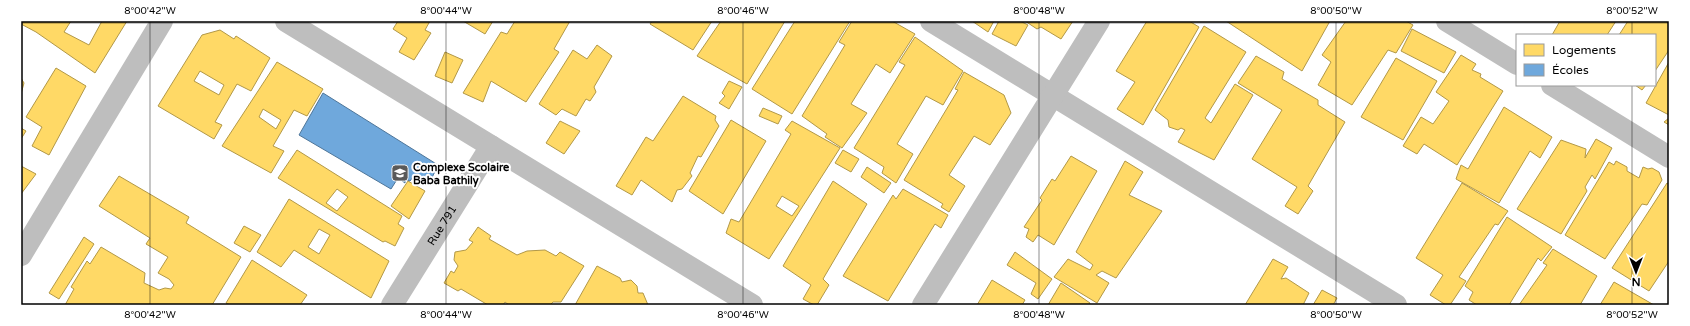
<svg xmlns="http://www.w3.org/2000/svg" width="1690" height="326" font-family="'Varela Round',sans-serif">
  <style>
    .homes { fill: #ffd966; stroke: #b29847; fill-rule: evenodd }
    .schools { fill: #6fa8dc; stroke: #4e769a }
    .lines { fill: none; stroke-linecap: round; stroke-linejoin: round }
    .minor { stroke: #bebebe; stroke-width: 22 }
    .ticks { fill: none; stroke: #000; stroke-width: 1; stroke-opacity: 0.45 }
    .labels { text-anchor: middle; dominant-baseline: central; stroke-width: 4; stroke-linejoin: round; paint-order: stroke }
    .poi-label { font-size: 11px; font-weight: bold; fill: #000; stroke: #fff; text-anchor: start }
    .street-label { font-size: 11px; fill: #000; stroke: #fff }
    .neatline { fill: none; stroke: #000; stroke-width: 1.5 }
    .ticks-label { font-size: 10px; text-anchor: middle; fill: #000 }
  </style>
  <rect width="100%" height="100%" fill="#fff"/>
  <g class="homes">
    <polygon points="21,21 71,21 64,32 89,45 102,21 127,21 95,73 36,32 21,24"/>
    <polygon points="398,21 430,21 425,30 431,33 414,60 399,52 407,38 393,29"/>
    <polygon points="463,21 493,21 485,34"/>
    <polygon points="515,21 570,21 554,49 559,52 526,102 491,81 483,102 463,93 501,32 507,34"/>
    <polygon points="652,21 712,21 693,50 650,24"/>
    <polygon points="721,21 785,21 747,84 697,56"/>
    <polygon points="795,21 850,21 792,114 752,89"/>
    <polygon points="852,21 892,21 915,34 890,73 876,64 851,104 867,113 842,148 825,137 827,134 802,116 845,45 839,42"/>
    <polygon points="972,21 994,21 988,32"/>
    <polygon points="999,21 1020,21 1028,25 1016,46 992,34"/>
    <polygon points="1025,21 1073,21 1061,39 1041,27 1037,29"/>
    <polygon points="1147,21 1189,21 1199,27 1143,125 1117,109 1135,82 1116,71"/>
    <polygon points="1226,21 1330,21 1302,71"/>
    <polygon points="1346,21 1406,21 1413,25 1396,53 1388,50 1352,105 1318,85 1331,62 1322,55"/>
    <polygon points="1560,21 1616,21 1607,35 1552,35"/>
    <polygon points="1628,21 1669,21 1669,50 1655,71 1655,35 1619,35"/>
    <polygon points="1204,26 1246,52 1205,118 1211,123 1235,84 1253,95 1214,160 1178,142 1185,130 1181,128 1178,130 1169,127 1168,120 1155,110"/>
    <polygon points="1412,29 1456,52 1444,73 1401,51"/>
    <path d="M220,30L234,39L236,36L270,58L251,91L237,84L215,122L222,125L214,139L158,106L202,35ZM200,71L224,85L219,95L194,81Z"/>
    <polygon points="915,37 963,71 943,105 926,96 897,144 913,154 896,183 882,173 884,167 854,148 905,65 899,62"/>
    <polygon points="597,45 612,56 594,87 596,92 590,101 586,99 576,116 562,109 556,115 539,104 573,50 587,59"/>
    <polygon points="445,52 463,60 452,83 435,76"/>
    <polygon points="1461,55 1476,64 1472,70 1481,74 1480,77 1503,91 1457,165 1424,144 1417,154 1403,146 1421,117 1433,124 1449,101 1436,92"/>
    <polygon points="1256,56 1284,72 1282,79 1318,100 1318,105 1345,122 1308,186 1313,191 1298,214 1285,206 1297,187 1252,159 1282,110 1238,83"/>
    <polygon points="1396,58 1437,81 1403,140 1361,117"/>
    <path d="M277,62L323,89L307,116L294,110L273,146L284,151L271,173L222,146ZM263,109L281,120L276,129L259,117Z"/>
    <polygon points="1669,62 1669,115 1646,103"/>
    <polygon points="56,68 86,86 49,155 32,146 42,127 26,117"/>
    <polygon points="964,72 1004,95 1011,113 990,145 974,136 949,175 965,186 949,212 941,207 943,204 904,180 958,90 955,89"/>
    <polygon points="21,78 24,83 21,94"/>
    <polygon points="729,81 742,87 729,109 719,103 725,96 722,93"/>
    <polygon points="1635,85 1646,85 1642,90"/>
    <polygon points="683,96 716,116 715,120 719,126 701,157 698,156 690,173 692,176 682,189 677,190 672,202 641,180 632,195 616,186 646,137 653,141"/>
    <polygon points="1504,107 1552,137 1540,158 1530,151 1499,203 1456,179 1461,165 1468,169"/>
    <polygon points="763,108 782,116 778,124 759,116"/>
    <polygon points="1669,118 1669,125 1664,122"/>
    <polygon points="731,120 766,141 723,214 689,191"/>
    <polygon points="560,121 580,131 564,154 546,143"/>
    <path d="M792,121L840,148L769,259L726,233L731,219L739,222L791,134L785,130ZM782,196L799,206L792,216L776,206Z"/>
    <polygon points="21,128 26,131 21,139"/>
    <polygon points="1596,139 1612,148 1595,179 1592,175 1585,187 1587,191 1561,234 1517,209 1561,140 1586,149 1585,158"/>
    <path d="M297,150L402,216L398,224L404,228L395,246L385,241L383,242L278,178ZM337,189L348,197L337,211L326,203Z"/>
    <polygon points="843,150 859,159 851,172 835,163"/>
    <polygon points="1071,156 1097,171 1054,245 1038,235 1033,242 1026,237 1029,229 1024,227 1042,200 1040,198 1052,179 1055,181"/>
    <polygon points="1125,161 1143,172 1129,195 1162,211 1116,278 1102,271 1096,275 1109,283 1097,303 1054,277 1068,259 1090,270 1093,265 1076,252"/>
    <polygon points="1616,161 1627,167 1627,171 1639,178 1643,167 1648,169 1652,168 1659,172 1662,180 1647,205 1642,204 1605,259 1565,235 1609,162 1614,165"/>
    <polygon points="21,166 36,174 21,194"/>
    <polygon points="867,167 891,183 884,193 861,177"/>
    <polygon points="119,176 189,217 186,223 241,257 212,305 65,305 74,289 71,287 87,261 90,264 101,247 145,273 144,283 159,290 165,288 171,289 174,285 169,279 158,273 168,257 146,244 150,238 99,206"/>
    <polygon points="408,181 425,191 409,219 391,206"/>
    <polygon points="833,181 867,204 823,279 829,285 817,305 814,305 803,299 811,285 783,266"/>
    <polygon points="1462,183 1508,211 1498,225 1495,224 1459,277 1466,281 1450,305 1446,305 1430,295 1443,275 1416,258"/>
    <polygon points="1667,183 1669,184 1669,261 1649,291 1612,268"/>
    <polygon points="903,189 948,215 941,228 935,224 888,301 843,276 893,195 896,199"/>
    <path d="M289,199L389,261L371,298L294,250L281,267L257,252ZM319,229L330,235L319,254L308,247Z"/>
    <polygon points="1507,217 1552,247 1541,261 1538,258 1509,305 1477,305 1469,300 1473,292 1465,286"/>
    <polygon points="244,226 261,235 250,252 234,243"/>
    <polygon points="478,227 491,236 489,239 517,255 527,251 545,250 556,256 560,252 584,266 561,302 553,302 550,305 509,305 505,302 503,305 488,305 461,289 458,291 444,283 451,271 454,273 458,266 454,260 455,252 466,250 473,242 469,240"/>
    <polygon points="84,237 94,244 59,299 49,293"/>
    <polygon points="1553,249 1597,276 1580,305 1519,305 1547,265 1543,263"/>
    <polygon points="1015,252 1052,279 1038,299 1031,294 1036,283 1007,265"/>
    <polygon points="1273,259 1288,267 1281,279 1286,278 1309,293 1303,305 1245,305"/>
    <polygon points="252,260 307,295 300,305 230,305 226,303"/>
    <polygon points="597,266 620,278 622,282 631,280 637,286 638,293 643,293 648,305 575,305"/>
    <polygon points="992,280 1025,300 1022,305 977,305"/>
    <polygon points="1614,282 1654,305 1600,305"/>
    <polygon points="1061,283 1090,303 1089,305 1048,305"/>
    <polygon points="1322,290 1337,298 1333,305 1313,305"/>
  </g>
  <polygon class="schools" points="323,93 438,165 429,184 413,177 410,181 405,179 405,183 398,178 391,189 299,135"/>
  <g class="lines">
    <g class="minor">
      <polyline points="286,21 752,305"/>
      <polyline points="931,21 1396,305"/>
      <polyline points="1447,21 1517,64"/>
      <polyline points="1552,85 1669,157"/>
      <polyline points="21,255 162,21"/>
      <path id="s1" d="M392,305L491,146"/>
      <polyline points="923,305 1099,21"/>
    </g>
  </g>
  <path class="ticks" d="M150,21V305M446,21V305M743,21V305M1039,21V305M1336,21V305M1632,21V35M21,23H1669M1632,85V305"/>
  <defs>
    <g id="school-square" transform="scale(0.9)"><rect x="-9" y="-9" width="18" height="18" rx="4" fill="#595959" stroke="#fff"/><path d="M0-5L7-2L0 1L-7-2ZM-4 1L0 2.5L4 1V4Q0 6-4 4Z" fill="#fff"/></g>
  </defs>
  <g fill-rule="evenodd">
    <use href="#school-square" x="400" y="173"/>
  </g>
  <g class="labels">
    <g class="poi-label">
      <text x="413" y="167">Complexe Scolaire<tspan x="413" dy="13">Baba Bathily</tspan></text>
    </g>
    <g class="street-label">
      <text stroke="none"><textPath href="#s1" startOffset="94">Rue 791</textPath></text>
    </g>
  </g>
  <rect width="1690" height="326" fill="none" stroke="#ffffff" stroke-width="44"/>
  <rect x="1516" y="34" width="140" height="52" fill="#ffffff" stroke="#999999"/>
  <rect x="1524" y="44" width="20" height="12" fill="#ffd966" stroke="#999999"/>
  <text x="1552" y="54" font-size="12" fill="#000000">Logements</text>
  <rect x="1524" y="64" width="20" height="12" fill="#6fa8dc" stroke="#999999"/>
  <text x="1552" y="74" font-size="12" fill="#000000">Écoles</text>
  <g transform="translate(1636 272) rotate(180)" stroke="#ffffff" stroke-width="3" paint-order="stroke">
  <path d="M0-3L7 15L0 10L-7 15Z" fill="#000000"/>
  <text y="-6" font-size="11" font-weight="bold" text-anchor="middle" fill="#000000">N</text>
  </g>
  <rect x="22" y="22" width="1646" height="282" class="neatline"/>
  <g class="ticks-label">
    <text x="150" y="14">8°00'42"W</text>
    <text x="446" y="14">8°00'44"W</text>
    <text x="743" y="14">8°00'46"W</text>
    <text x="1039" y="14">8°00'48"W</text>
    <text x="1336" y="14">8°00'50"W</text>
    <text x="1632" y="14">8°00'52"W</text>
    <text x="150" y="318">8°00'42"W</text>
    <text x="446" y="318">8°00'44"W</text>
    <text x="743" y="318">8°00'46"W</text>
    <text x="1039" y="318">8°00'48"W</text>
    <text x="1336" y="318">8°00'50"W</text>
    <text x="1632" y="318">8°00'52"W</text>
  </g>
</svg>
